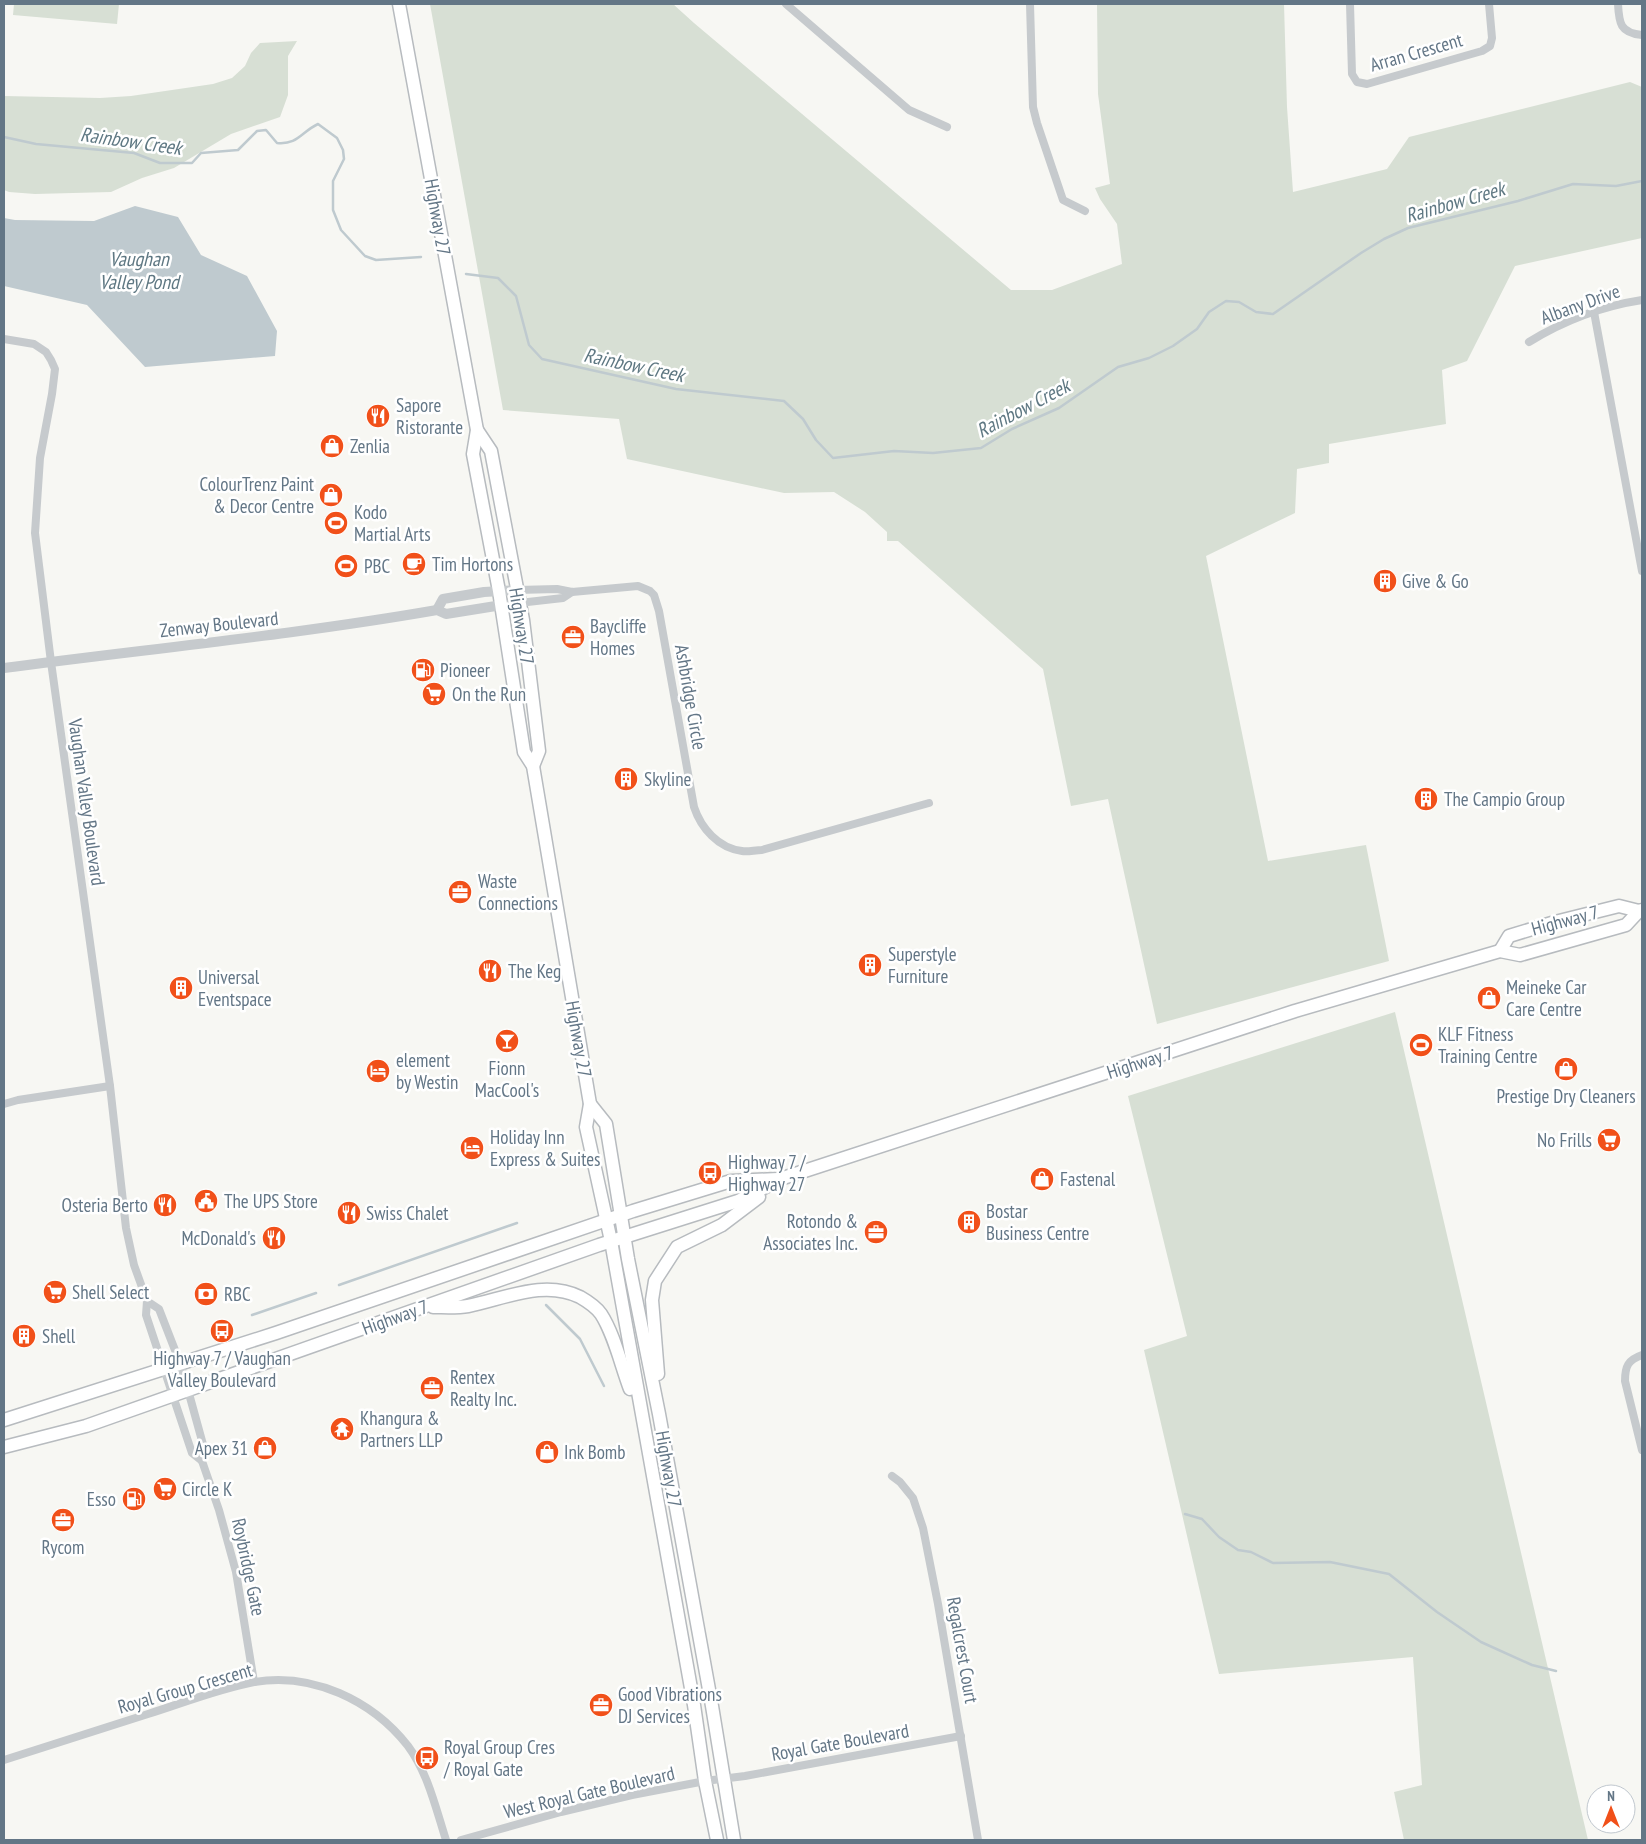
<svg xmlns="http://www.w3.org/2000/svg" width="1646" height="1844" font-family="'PT Sans Narrow',sans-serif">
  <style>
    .green { fill: #d7dfd4 }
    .water { fill: #bfcacf }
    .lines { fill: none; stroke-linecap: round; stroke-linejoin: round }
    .stream { stroke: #bfcacf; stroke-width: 2.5 }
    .primary-casing { stroke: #b7bbbf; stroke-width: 15 }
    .minor { stroke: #c6cacd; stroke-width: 8 }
    .tertiary { stroke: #c6cacd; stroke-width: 10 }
    .primary { stroke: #fff; stroke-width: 12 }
    .labels { text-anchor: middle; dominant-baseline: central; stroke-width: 5; stroke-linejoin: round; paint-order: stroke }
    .street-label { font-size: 19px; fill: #637686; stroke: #fff }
    .poi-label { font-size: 19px; fill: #637686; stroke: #fff; text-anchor: start }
    .water-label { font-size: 20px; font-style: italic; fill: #5f7883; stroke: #fff }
  </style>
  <rect width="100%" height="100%" fill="#f7f7f3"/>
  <g class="green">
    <polygon points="14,4 119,4 117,24 13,15"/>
    <polygon points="430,4 673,4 694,23 1011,290 1052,290 1122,264 1117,224 1100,199 1095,188 1110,184 1098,94 1097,4 1284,4 1287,107 1293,192 1387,169 1409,137 1630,82 1642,87 1642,238 1515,266 1467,361 1442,370 1446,424 1329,444 1329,463 1297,469 1295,513 1206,556 1268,861 1366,845 1389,961 1157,1024 1108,799 1071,806 1043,669 898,541 887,541 887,532 865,512 834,492 784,493 627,459 619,419 503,410"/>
    <polygon points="297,41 288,56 288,95 280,117 231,134 174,168 142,178 111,192 35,194 9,192 4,190 4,96 100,98 131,96 213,84 232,78 245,66 251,53 260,43"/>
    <polygon points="1395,1012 1588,1840 1404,1840 1394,1792 1422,1785 1413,1657 1219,1674 1144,1350 1187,1336 1128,1096"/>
  </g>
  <polygon class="water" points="135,206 178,217 201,255 247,276 277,331 275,356 145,367 87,305 4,286 4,218 15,220 94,221"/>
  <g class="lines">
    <g class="stream">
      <path d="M4,137L36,144L134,153L160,163H192L201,153L238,150L257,131L266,130L277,143C298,145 301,132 318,124L337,138L343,150L344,159L333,181V210L341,230L365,256L376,260L421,257"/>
      <polyline points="466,274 498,278 516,296 529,345 542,359 676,389 784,401 803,419 816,440 833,458 894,451 933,453 981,448 1012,429 1059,408 1118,367 1149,358 1173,346 1197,329 1209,312 1226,301 1239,302 1256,312 1273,314 1361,253 1384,239 1408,228 1518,201 1573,184 1616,186 1642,181"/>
      <polyline points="339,1285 517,1223"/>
      <polyline points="546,1305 580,1339 604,1386"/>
      <polyline points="252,1315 316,1293"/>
      <polyline points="1185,1514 1202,1519 1219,1537 1238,1550 1251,1552 1273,1563 1330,1562 1389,1574 1437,1612 1481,1642 1532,1665 1556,1671"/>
    </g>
    <g class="primary-casing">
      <g id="primary">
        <polyline points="399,4 477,430 473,454 499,591 524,752 533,766 590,1104 586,1127 611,1241 694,1705 705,1781 717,1840"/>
        <polyline points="477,430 491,451 523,620 539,751 533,766"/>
        <polyline points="1500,951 1509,936 1555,922 1619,906 1639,911"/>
        <polyline points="590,1104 606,1124 628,1259 659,1414 712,1706 734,1840"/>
        <path d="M433,1307C444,1307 457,1308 468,1306C504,1299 544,1279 580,1297C587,1301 596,1307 601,1314C614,1334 621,1365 630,1389"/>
        <polyline points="658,1374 652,1300 655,1281 677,1247 722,1225 759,1197"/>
        <polyline points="4,1420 276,1333 633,1211 731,1181 778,1179"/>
        <polyline points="4,1447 86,1426 599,1245 738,1201 783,1178 1295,1011 1500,951 1520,955 1626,925 1639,911 1642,910"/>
      </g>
    </g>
    <g class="minor">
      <polyline points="786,4 909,110 947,127"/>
      <polyline points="1030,4 1033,107 1037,123 1063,200 1085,211"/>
      <polyline points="1350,4 1352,74 1357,82 1367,84 1482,51 1490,46 1492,38 1489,4"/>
      <path d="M1618,4C1619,23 1620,33 1642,35"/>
      <polyline points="1594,312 1642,571"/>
      <polyline points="4,339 34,344 46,352 51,360 55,369 52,394 40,458 35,533 51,662 110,1086 126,1228 134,1265 147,1301 146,1315 192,1453 202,1461"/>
      <path d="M1529,342C1563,321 1603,306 1642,300"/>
      <path d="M517,590L557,589L572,592L638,586L650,591L654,595L659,611L694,807C701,828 718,848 742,851C748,852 755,850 762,850L929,803"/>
      <polyline points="502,605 563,598 572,592"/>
      <polyline points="4,1104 18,1100 110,1086"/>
      <polyline points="147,1301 159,1309 180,1363 188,1390 204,1448 202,1461 219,1510 236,1572 254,1682"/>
      <path d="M1642,1355C1628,1360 1625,1366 1625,1381L1642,1450"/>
      <polyline points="892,1476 900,1482 913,1498 923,1528 938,1604 978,1840"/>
      <path d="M4,1760C52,1745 100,1729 148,1714C183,1703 218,1689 254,1682C312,1672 372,1700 408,1746C428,1773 436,1809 446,1840"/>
      <polyline points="461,1840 561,1812 632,1795 705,1781 745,1776 961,1736"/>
    </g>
    <g class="tertiary">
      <polyline points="437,610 443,599 484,592 517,590"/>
      <path d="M4,668C148,649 293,635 437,610L446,614L502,605"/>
    </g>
    <use href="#primary" class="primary"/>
  </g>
  <defs>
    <g id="restaurant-disc" transform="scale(1.25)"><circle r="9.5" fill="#f15019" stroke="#fff"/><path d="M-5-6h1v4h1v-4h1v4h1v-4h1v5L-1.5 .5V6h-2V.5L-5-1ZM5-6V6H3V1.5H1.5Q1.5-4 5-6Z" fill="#fff"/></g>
    <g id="shop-disc" transform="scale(1.25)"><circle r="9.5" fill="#f15019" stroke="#fff"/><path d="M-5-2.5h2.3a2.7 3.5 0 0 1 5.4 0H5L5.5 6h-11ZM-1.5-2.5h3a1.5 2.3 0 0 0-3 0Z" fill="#fff"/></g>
    <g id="stadium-disc" transform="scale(1.25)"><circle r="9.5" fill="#f15019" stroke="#fff"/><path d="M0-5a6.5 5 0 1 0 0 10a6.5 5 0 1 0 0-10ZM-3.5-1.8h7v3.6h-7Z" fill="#fff"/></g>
    <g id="cafe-disc" transform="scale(1.25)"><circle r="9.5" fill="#f15019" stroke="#fff"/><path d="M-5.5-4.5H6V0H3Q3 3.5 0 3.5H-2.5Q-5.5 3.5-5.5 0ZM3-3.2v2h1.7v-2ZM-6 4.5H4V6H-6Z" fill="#fff"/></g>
    <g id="building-disc" transform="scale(1.25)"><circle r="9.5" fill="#f15019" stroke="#fff"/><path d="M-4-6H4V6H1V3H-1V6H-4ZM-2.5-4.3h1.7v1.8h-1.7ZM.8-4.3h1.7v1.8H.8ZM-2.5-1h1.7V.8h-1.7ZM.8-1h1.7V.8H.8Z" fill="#fff"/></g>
    <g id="office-disc" transform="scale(1.25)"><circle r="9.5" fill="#f15019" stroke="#fff"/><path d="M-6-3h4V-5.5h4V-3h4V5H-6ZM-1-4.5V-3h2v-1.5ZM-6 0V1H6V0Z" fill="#fff"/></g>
    <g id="fuel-disc" transform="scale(1.25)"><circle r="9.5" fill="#f15019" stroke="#fff"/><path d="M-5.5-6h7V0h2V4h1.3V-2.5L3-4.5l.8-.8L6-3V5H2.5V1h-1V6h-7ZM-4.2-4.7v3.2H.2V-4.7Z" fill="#fff"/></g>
    <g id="supermarket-disc" transform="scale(1.25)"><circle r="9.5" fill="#f15019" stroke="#fff"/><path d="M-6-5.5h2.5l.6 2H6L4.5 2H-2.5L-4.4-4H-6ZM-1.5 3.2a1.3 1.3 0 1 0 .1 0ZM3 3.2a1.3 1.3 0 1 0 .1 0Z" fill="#fff"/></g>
    <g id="bar-disc" transform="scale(1.25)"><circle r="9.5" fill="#f15019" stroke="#fff"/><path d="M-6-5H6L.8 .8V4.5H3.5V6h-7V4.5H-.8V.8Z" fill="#fff"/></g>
    <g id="hotel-disc" transform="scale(1.25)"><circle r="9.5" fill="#f15019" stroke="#fff"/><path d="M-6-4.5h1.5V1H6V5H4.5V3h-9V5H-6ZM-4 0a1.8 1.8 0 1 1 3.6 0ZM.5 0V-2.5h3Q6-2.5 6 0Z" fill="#fff"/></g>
    <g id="bus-disc" transform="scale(1.25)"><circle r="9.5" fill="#f15019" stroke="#fff"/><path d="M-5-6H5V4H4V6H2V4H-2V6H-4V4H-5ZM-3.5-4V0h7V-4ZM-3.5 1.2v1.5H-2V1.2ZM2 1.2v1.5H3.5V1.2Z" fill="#fff"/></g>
    <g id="civic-disc" transform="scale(1.25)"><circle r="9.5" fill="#f15019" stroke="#fff"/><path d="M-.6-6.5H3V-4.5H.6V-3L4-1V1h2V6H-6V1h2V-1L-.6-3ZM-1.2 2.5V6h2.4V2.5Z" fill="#fff"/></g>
    <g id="bank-disc" transform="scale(1.25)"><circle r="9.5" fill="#f15019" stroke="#fff"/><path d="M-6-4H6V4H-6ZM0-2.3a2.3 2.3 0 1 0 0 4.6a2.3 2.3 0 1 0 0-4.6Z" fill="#fff"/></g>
    <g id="temple-disc" transform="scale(1.25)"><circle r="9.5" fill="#f15019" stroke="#fff"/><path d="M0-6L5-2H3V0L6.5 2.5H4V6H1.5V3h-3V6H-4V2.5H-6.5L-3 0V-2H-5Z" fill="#fff"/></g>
  </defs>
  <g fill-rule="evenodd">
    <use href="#restaurant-disc" x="378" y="416"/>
    <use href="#shop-disc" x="332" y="446"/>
    <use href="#shop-disc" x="331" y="495"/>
    <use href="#stadium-disc" x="336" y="523"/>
    <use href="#cafe-disc" x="414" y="564"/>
    <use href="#stadium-disc" x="346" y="566"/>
    <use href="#building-disc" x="1385" y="581"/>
    <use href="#office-disc" x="573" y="637"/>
    <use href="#fuel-disc" x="423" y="670"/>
    <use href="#supermarket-disc" x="434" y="694"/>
    <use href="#building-disc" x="626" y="779"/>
    <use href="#building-disc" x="1426" y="799"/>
    <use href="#office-disc" x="460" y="892"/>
    <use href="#building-disc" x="870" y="965"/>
    <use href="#restaurant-disc" x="490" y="971"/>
    <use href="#building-disc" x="181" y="988"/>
    <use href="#shop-disc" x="1489" y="998"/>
    <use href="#bar-disc" x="507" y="1041"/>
    <use href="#stadium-disc" x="1421" y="1045"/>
    <use href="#shop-disc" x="1566" y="1069"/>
    <use href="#hotel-disc" x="378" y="1071"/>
    <use href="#supermarket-disc" x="1609" y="1140"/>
    <use href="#hotel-disc" x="472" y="1148"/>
    <use href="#bus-disc" x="710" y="1173"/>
    <use href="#shop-disc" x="1042" y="1179"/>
    <use href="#civic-disc" x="206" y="1201"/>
    <use href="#restaurant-disc" x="165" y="1205"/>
    <use href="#restaurant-disc" x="349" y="1213"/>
    <use href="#building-disc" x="969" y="1222"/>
    <use href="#office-disc" x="876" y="1232"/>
    <use href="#restaurant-disc" x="274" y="1238"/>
    <use href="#supermarket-disc" x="55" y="1292"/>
    <use href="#bank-disc" x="206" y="1294"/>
    <use href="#bus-disc" x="222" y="1331"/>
    <use href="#building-disc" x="24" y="1336"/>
    <use href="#office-disc" x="432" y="1388"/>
    <use href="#temple-disc" x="342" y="1429"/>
    <use href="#shop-disc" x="265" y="1448"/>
    <use href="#shop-disc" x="547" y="1452"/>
    <use href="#supermarket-disc" x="165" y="1489"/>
    <use href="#fuel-disc" x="134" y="1499"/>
    <use href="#office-disc" x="63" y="1520"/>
    <use href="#office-disc" x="601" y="1705"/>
    <use href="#bus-disc" x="427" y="1758"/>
  </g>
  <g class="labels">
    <g class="street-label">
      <text transform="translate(1416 52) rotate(-16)">Arran Crescent</text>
      <text transform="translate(438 217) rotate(80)">Highway 27</text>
      <text transform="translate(1580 304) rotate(-20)">Albany Drive</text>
      <text transform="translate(219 624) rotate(-6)">Zenway Boulevard</text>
      <text transform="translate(522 626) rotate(81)">Highway 27</text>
      <text transform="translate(691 697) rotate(80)">Ashbridge Circle</text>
      <text transform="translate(87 802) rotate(82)">Vaughan Valley Boulevard</text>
      <text transform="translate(1565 920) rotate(-15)">Highway 7</text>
      <text transform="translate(579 1039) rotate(80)">Highway 27</text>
      <text transform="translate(1140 1062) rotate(-18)">Highway 7</text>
      <text transform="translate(395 1317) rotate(-20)">Highway 7</text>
      <text transform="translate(669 1469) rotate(80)">Highway 27</text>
      <text transform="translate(249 1567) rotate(78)">Roybridge Gate</text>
      <text transform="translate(963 1650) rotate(80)">Regalcrest Court</text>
      <text transform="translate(185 1688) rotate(-16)">Royal Group Crescent</text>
      <text transform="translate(840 1742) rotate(-10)">Royal Gate Boulevard</text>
      <text transform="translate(589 1792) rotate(-13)">West Royal Gate Boulevard</text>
    </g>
    <g class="poi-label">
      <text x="396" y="405">Sapore<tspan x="396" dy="22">Ristorante</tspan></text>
      <text x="350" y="446">Zenlia</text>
      <text x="314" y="484" text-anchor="end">ColourTrenz Paint<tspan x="314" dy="22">&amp; Decor Centre</tspan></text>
      <text x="354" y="512">Kodo<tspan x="354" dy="22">Martial Arts</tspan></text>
      <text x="432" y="564">Tim Hortons</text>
      <text x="364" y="566">PBC</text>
      <text x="1402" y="581">Give &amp; Go</text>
      <text x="590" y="626">Baycliffe<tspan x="590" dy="22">Homes</tspan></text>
      <text x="440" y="670">Pioneer</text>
      <text x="452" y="694">On the Run</text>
      <text x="644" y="779">Skyline</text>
      <text x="1444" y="799">The Campio Group</text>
      <text x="478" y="881">Waste<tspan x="478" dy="22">Connections</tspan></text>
      <text x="888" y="954">Superstyle<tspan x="888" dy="22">Furniture</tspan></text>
      <text x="508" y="971">The Keg</text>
      <text x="198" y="977">Universal<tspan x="198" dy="22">Eventspace</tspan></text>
      <text x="1506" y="987">Meineke Car<tspan x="1506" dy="22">Care Centre</tspan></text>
      <text x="1438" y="1034">KLF Fitness<tspan x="1438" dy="22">Training Centre</tspan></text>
      <text x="396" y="1060">element<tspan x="396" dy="22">by Westin</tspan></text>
      <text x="507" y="1068" text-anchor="middle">Fionn<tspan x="507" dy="22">MacCool's</tspan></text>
      <text x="1566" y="1096" text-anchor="middle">Prestige Dry Cleaners</text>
      <text x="490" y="1137">Holiday Inn<tspan x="490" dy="22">Express &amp; Suites</tspan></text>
      <text x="1592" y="1140" text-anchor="end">No Frills</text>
      <text x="728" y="1162">Highway 7 /<tspan x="728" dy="22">Highway 27</tspan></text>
      <text x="1060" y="1179">Fastenal</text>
      <text x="224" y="1201">The UPS Store</text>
      <text x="148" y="1205" text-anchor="end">Osteria Berto</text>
      <text x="986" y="1211">Bostar<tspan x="986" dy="22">Business Centre</tspan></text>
      <text x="366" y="1213">Swiss Chalet</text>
      <text x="858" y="1221" text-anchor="end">Rotondo &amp;<tspan x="858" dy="22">Associates Inc.</tspan></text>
      <text x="256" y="1238" text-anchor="end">McDonald's</text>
      <text x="72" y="1292">Shell Select</text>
      <text x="224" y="1294">RBC</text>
      <text x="42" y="1336">Shell</text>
      <text x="222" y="1358" text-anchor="middle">Highway 7 / Vaughan<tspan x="222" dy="22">Valley Boulevard</tspan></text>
      <text x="450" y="1377">Rentex<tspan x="450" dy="22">Realty Inc.</tspan></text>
      <text x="360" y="1418">Khangura &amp;<tspan x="360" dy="22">Partners LLP</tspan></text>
      <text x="248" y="1448" text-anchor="end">Apex 31</text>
      <text x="564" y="1452">Ink Bomb</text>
      <text x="182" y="1489">Circle K</text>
      <text x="116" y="1499" text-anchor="end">Esso</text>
      <text x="63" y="1547" text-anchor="middle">Rycom</text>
      <text x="618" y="1694">Good Vibrations<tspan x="618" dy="22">DJ Services</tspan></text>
      <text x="444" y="1747">Royal Group Cres<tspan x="444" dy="22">/ Royal Gate</tspan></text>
    </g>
    <g class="water-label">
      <text transform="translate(131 141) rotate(8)">Rainbow Creek</text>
      <text transform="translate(1455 202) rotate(-16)">Rainbow Creek</text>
      <text x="139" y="259">Vaughan<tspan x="139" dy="23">Valley Pond</tspan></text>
      <text transform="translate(634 365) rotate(12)">Rainbow Creek</text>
      <text transform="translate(1023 408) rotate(-28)">Rainbow Creek</text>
    </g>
  </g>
  <rect width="1646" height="1844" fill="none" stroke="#637686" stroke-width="10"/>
  <g transform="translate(1611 1809)"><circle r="24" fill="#ffffff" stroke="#c1c8cf"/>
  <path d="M0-4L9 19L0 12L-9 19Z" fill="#f15019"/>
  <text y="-8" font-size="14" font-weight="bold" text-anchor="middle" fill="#637686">N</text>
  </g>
</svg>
